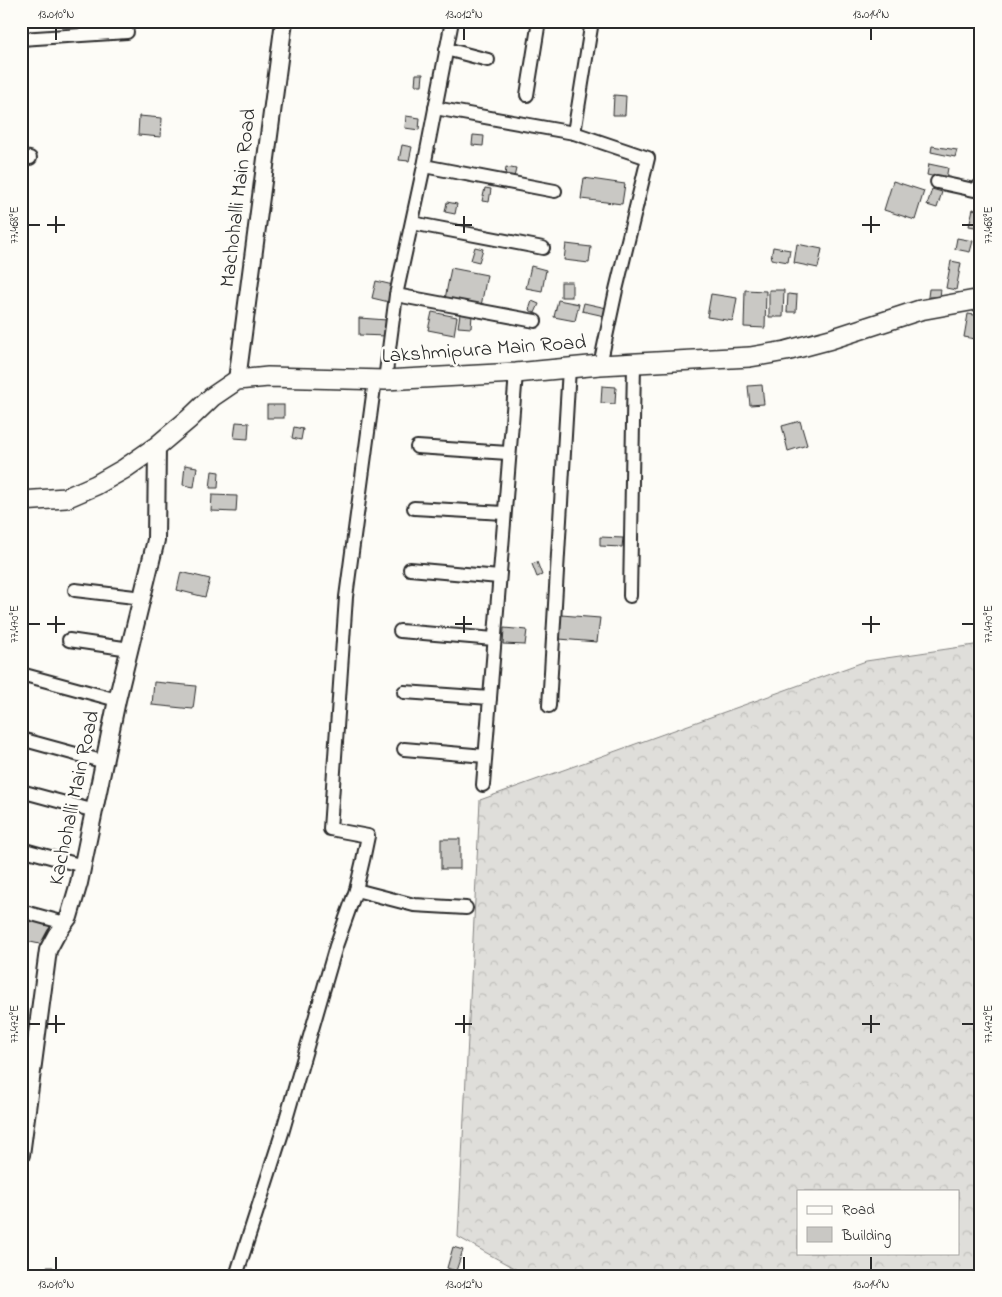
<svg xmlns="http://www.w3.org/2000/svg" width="1002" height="1297" font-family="'Indie Flower',sans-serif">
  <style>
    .forest { fill: url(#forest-crowns); stroke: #858482; fill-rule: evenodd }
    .building { fill: #c9c8c4; stroke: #2b2b2b }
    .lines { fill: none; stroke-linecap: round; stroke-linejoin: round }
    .minor-casing { stroke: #2b2b2b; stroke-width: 16 }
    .tertiary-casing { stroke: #2b2b2b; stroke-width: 20 }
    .secondary-casing { stroke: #2b2b2b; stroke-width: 22 }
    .minor { stroke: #fdfcf7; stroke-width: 12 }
    .tertiary { stroke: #fdfcf7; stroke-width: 16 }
    .secondary { stroke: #fdfcf7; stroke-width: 19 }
    .ticks { fill: none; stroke: #2b2b2b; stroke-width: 2 }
    .labels { text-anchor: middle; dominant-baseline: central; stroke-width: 4.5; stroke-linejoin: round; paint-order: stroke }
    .street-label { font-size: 21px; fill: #2b2b2b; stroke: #fdfcf7 }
    .neatline { fill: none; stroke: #2b2b2b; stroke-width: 2 }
    .ticks-label { font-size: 12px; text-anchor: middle; fill: #2b2b2b }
  </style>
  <defs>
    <pattern id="forest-crowns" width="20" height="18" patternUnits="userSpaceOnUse" patternTransform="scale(1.25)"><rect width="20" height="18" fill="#dfdeda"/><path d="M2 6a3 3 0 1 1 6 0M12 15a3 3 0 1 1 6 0" fill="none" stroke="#c0bfbb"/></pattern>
  </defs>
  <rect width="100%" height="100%" fill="#fdfcf7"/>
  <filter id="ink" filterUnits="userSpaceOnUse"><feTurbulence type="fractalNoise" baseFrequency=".02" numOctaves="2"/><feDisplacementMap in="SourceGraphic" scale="10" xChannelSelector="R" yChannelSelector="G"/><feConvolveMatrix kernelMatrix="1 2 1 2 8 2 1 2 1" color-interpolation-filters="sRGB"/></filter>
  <g filter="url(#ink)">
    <path class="forest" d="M981,644V1276H528L458,1237L480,800L866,661ZM798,1191H958V1253H798Z"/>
    <g class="building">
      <polygon points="416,74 423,74 422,85 415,85"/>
      <polygon points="614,95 626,96 625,115 613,115"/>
      <polygon points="139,116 162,118 161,137 138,135"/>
      <polygon points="406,116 420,118 419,130 405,128"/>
      <polygon points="473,135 484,136 483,146 472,145"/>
      <polygon points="402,145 412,147 409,161 399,160"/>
      <polygon points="932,146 957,150 955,157 931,152"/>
      <polygon points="929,164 948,168 946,179 927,175"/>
      <polygon points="506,167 516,169 514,177 505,176"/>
      <polygon points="584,178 625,184 622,204 581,199"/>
      <polygon points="893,181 924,191 915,220 884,210"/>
      <polygon points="485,188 491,189 489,202 482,201"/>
      <polygon points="932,189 942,192 937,208 927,205"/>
      <polygon points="447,202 457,204 455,214 445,212"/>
      <polygon points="973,209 981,211 981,228 969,226"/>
      <polygon points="957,238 973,241 970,252 955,249"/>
      <polygon points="566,244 591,247 589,263 564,260"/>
      <polygon points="797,244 822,249 818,268 794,263"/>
      <polygon points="475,247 483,249 479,262 471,260"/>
      <polygon points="773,247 790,250 788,262 771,259"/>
      <polygon points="951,261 961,263 956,290 946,288"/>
      <polygon points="531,266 546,270 542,291 526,288"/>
      <polygon points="451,268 487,275 481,306 445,299"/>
      <polygon points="376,281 393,285 389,302 372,298"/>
      <rect x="561" y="282" width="11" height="15"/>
      <polygon points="929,289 941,289 940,297 928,297"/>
      <polygon points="745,290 766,291 765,328 744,327"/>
      <polygon points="769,290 784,290 783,317 769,317"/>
      <polygon points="711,294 737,298 733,321 707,317"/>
      <polygon points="788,294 797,295 796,312 787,312"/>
      <polygon points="558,300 579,304 575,321 554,317"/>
      <polygon points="532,301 539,304 535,313 529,310"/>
      <polygon points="584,303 611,309 609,317 582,311"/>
      <polygon points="432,312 457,317 454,335 428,330"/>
      <polygon points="460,314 472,315 471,328 458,327"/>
      <polygon points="968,314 981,316 981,340 964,337"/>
      <polygon points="359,318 387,320 386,336 359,335"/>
      <polygon points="762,385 764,404 750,405 748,386"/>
      <polygon points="602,386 616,387 615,404 601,403"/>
      <rect x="267" y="405" width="17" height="13"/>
      <polygon points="800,421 807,445 788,451 782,426"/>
      <polygon points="236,422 249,423 248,439 234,438"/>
      <polygon points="294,427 303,429 301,440 292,438"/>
      <polygon points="185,465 197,467 194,487 183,485"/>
      <polygon points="212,471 219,472 218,488 210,488"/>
      <polygon points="212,495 237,496 236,512 211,511"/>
      <polygon points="600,537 623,538 622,547 600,546"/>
      <polygon points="537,562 542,575 537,577 532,564"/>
      <polygon points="181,572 210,579 205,597 177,590"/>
      <polygon points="561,615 600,618 597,642 559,639"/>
      <polygon points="504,628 527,630 525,645 503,644"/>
      <polygon points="154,682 196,686 193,709 152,705"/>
      <rect x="441" y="839" width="19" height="30"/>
      <polygon points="23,919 53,926 49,946 21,940 21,927"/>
      <polygon points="21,1054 27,1055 24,1075 21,1075"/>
      <polygon points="453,1247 463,1250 456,1271 447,1268"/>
      <polygon points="46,1267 53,1267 52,1276 45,1276"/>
    </g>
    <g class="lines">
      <g class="minor-casing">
        <g id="minor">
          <polyline points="21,39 127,32"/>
          <polyline points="446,49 488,60"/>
          <polyline points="527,95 539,21"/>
          <polyline points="435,108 574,133 648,158 616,290 600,365"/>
          <polyline points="574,133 592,21"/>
          <polyline points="21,157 30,158"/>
          <polyline points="424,166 555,191"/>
          <polyline points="937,182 974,190 981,185"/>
          <polyline points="412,223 543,248"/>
          <polyline points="396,295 535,321"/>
          <polyline points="375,380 346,597 330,829 368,836 363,860 356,890 414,905 466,908"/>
          <polyline points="385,380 396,295 424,166 452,21"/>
          <polyline points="417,447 508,453"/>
          <polyline points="414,508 504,513"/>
          <polyline points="410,569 499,577"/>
          <polyline points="75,590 143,598"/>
          <polyline points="630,596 634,364"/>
          <polyline points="400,631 494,639"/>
          <polyline points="69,640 130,649"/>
          <polyline points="21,674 117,700"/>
          <polyline points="404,692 490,698"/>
          <polyline points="549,706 569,368"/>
          <polyline points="21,739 105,762"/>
          <polyline points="404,749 485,756"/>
          <polyline points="483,785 516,373"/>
          <polyline points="21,791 95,811"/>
          <polyline points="21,849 83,866"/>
          <polyline points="21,911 65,923"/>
          <polyline points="236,1276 282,1133 336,946 356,890"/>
        </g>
      </g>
      <g class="tertiary-casing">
        <g id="tertiary">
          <polyline points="237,380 284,21"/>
          <polyline points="21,1155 48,950 56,935 69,917 79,883 117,700 156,540 157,446"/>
        </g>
      </g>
      <g class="secondary-casing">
        <polyline id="secondary" points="21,501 66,498 96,485 124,469 157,446 189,419 212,397 237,380 268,377 385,380 516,373 600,365 750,357 786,351 831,339 920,310 981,299"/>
      </g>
      <use href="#minor" class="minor"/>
      <use href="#tertiary" class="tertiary"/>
      <use href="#secondary" class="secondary"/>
    </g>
  </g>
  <path class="ticks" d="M56,28V40M464,28V40M871,28V40M56,216V233M464,216V233M871,216V233M28,225H40M47,225H65M455,225H472M862,225H880M962,225H974M56,616V633M464,616V633M871,616V633M28,624H40M47,624H65M455,624H472M862,624H880M962,624H974M56,1015V1033M464,1015V1033M871,1015V1033M28,1024H40M47,1024H65M455,1024H472M862,1024H880M962,1024H974M56,1257V1270M464,1257V1270M871,1257V1270"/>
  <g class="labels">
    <g class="street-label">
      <text transform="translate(239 198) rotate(-83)">Machohalli Main Road</text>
      <text transform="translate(484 350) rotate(-4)">Lakshmipura Main Road</text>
      <text transform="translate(75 798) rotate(-78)">Kachohalli Main Road</text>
    </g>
  </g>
  <rect width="1002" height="1297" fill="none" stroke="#fdfcf7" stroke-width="55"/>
  <rect x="797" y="1190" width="162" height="65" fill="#fdfcf7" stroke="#a9a8a5"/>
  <rect x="807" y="1206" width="25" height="8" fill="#fdfcf7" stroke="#a9a8a5"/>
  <text x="842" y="1214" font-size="15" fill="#2b2b2b">Road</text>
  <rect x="807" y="1227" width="25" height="15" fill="#c9c8c4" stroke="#a9a8a5"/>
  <text x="842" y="1240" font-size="15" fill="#2b2b2b">Building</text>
  <rect x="28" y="28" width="946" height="1242" class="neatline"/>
  <g class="ticks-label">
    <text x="56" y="18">13.010°N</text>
    <text x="464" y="18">13.012°N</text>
    <text x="871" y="18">13.014°N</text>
    <text transform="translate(988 225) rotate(-90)" y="4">77.468°E</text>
    <text transform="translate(14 225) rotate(-90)" y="4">77.468°E</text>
    <text transform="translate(988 624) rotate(-90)" y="4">77.470°E</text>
    <text transform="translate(14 624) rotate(-90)" y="4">77.470°E</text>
    <text transform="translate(988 1024) rotate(-90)" y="4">77.472°E</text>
    <text transform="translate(14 1024) rotate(-90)" y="4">77.472°E</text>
    <text x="56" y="1288">13.010°N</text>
    <text x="464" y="1288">13.012°N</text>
    <text x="871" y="1288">13.014°N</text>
  </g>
</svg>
